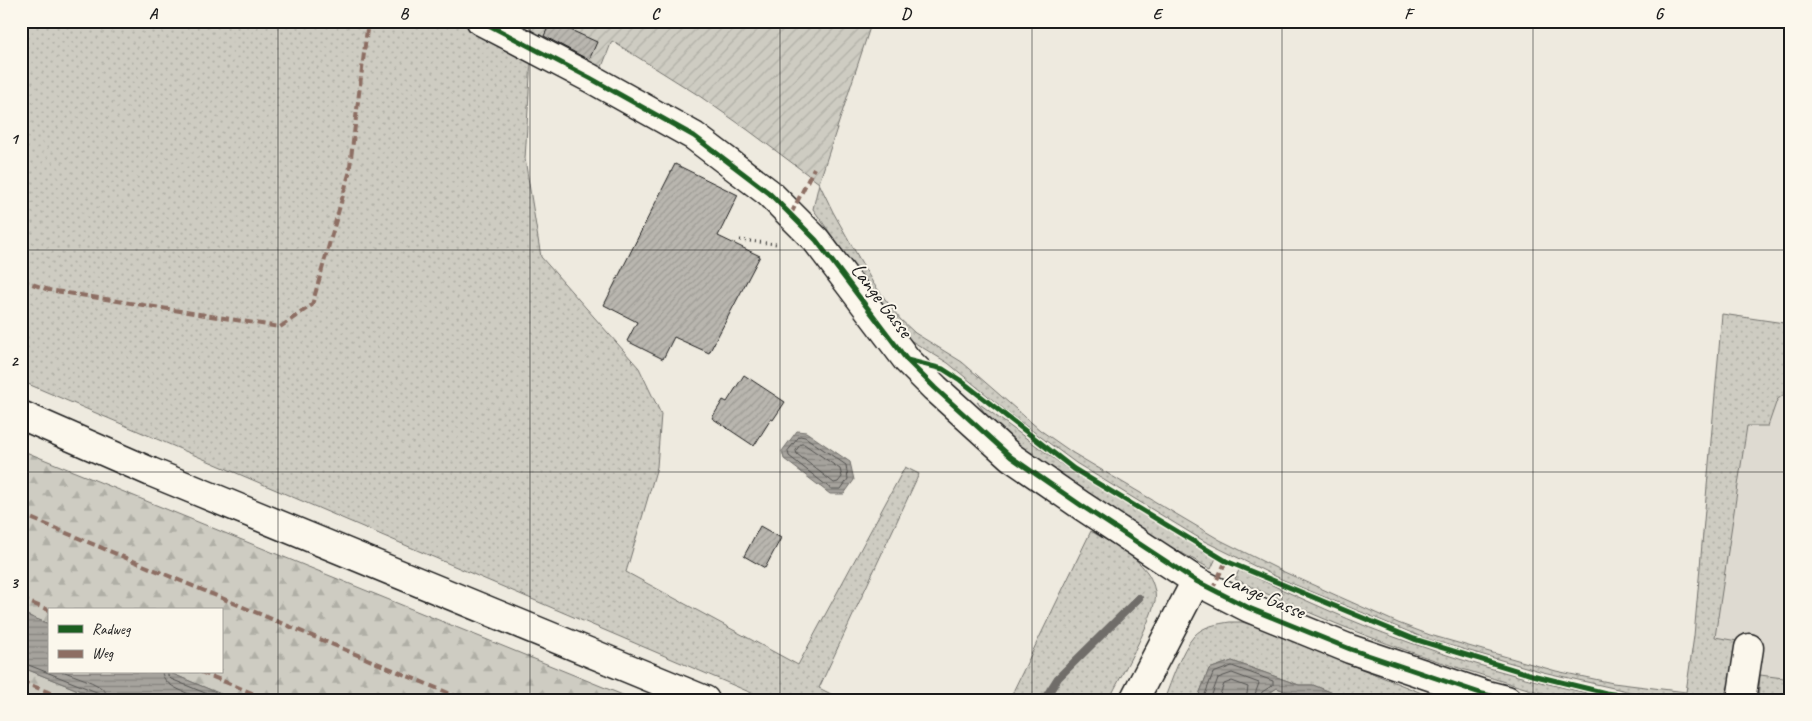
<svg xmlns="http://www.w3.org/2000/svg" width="1812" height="721" font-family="Caveat,sans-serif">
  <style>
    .built { fill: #dedad1 }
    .grass { fill: url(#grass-dots); stroke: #75746f }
    .forest { fill: url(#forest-firs); stroke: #75746f }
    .garden { fill: url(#garden-furrows); stroke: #75746f }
    .water { fill: url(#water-rules); stroke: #6f6d69 }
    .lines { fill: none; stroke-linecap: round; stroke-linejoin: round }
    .shore { stroke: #535250; stroke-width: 1 }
    .stream { stroke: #6f6d69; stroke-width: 8 }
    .building { fill: url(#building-hatch); stroke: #1c1c1c }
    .minor-casing { stroke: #1c1c1c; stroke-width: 31 }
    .major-casing { stroke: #1c1c1c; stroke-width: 31 }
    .path { stroke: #1c1c1c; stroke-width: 3; stroke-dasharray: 1 4; stroke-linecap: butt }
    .minor { stroke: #fbf7ec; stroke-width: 28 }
    .major { stroke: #fbf7ec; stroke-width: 28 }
    .quiet { stroke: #8d6e63; stroke-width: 4; stroke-dasharray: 8 4; stroke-linecap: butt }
    .cycleway-casing { stroke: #fbf7ec; stroke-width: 8 }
    .cycleway { stroke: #1b5e20; stroke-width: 5 }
    .grid { fill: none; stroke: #1c1c1c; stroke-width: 1; stroke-opacity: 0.55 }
    .labels { text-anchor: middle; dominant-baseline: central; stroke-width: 4; stroke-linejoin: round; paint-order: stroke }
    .street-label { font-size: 21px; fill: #1c1c1c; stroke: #fbf7ec }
    .neatline { fill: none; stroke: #1c1c1c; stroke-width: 2 }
    .grid-label { font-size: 16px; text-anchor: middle; font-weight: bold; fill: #1c1c1c }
  </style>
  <defs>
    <pattern id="grass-dots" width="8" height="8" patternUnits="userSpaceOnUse" patternTransform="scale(1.25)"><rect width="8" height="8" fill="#ceccc2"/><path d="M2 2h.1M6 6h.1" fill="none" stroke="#b0afa6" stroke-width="1.8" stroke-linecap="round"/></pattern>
    <pattern id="forest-firs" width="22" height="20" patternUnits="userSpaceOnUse" patternTransform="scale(1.25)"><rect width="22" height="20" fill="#ceccc2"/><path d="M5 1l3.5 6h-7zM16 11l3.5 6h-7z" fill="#b0afa6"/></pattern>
    <pattern id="garden-furrows" width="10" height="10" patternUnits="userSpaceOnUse" patternTransform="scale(1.25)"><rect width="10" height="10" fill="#ceccc2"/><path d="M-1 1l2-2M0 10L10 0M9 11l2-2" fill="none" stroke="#b0afa6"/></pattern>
    <pattern id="water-rules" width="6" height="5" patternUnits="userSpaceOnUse" patternTransform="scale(1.25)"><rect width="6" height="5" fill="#a6a39d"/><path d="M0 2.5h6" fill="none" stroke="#86847f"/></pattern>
    <pattern id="building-hatch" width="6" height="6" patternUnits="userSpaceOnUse" patternTransform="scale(1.25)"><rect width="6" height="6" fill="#b9b6af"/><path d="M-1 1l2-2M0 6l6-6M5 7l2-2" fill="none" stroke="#9e9c96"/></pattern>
  </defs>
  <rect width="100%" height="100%" fill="#eeeadf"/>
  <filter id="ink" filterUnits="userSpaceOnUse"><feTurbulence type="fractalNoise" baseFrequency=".02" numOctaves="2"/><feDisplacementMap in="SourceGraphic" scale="10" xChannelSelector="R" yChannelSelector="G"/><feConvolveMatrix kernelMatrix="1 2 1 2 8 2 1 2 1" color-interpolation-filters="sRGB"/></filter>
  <g filter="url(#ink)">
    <polygon class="built" points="1722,314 1791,324 1791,700 1685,700 1694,636"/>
    <g class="grass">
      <polygon points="21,21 456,21 531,60 525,159 541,257 639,368 661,414 657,467 626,572 798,665 905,467 919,474 819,688 843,700 768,700 21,381"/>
      <path d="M819,183L833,212L873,283L900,319L915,333L962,362L1040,430L1073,453L1220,540L1282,571L1398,623L1430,635L1556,671L1613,683L1686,692L1694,636L1722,314L1791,324V388L1777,400L1768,426H1747L1715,637L1737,641C1733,660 1733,684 1721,700H1686L1631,692L1543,672L1424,638L1281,579L1204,541L1076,463L1011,415L948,363L910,340L897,327L813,209Z"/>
      <polygon points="977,402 1072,472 1216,558 1211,569 1138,529 1030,455 997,429"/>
      <path d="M1091,531C1110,543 1134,554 1147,572C1152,579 1157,593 1155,601C1147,632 1123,671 1109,700H1009Z"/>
      <path d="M1239,570C1297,596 1354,624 1414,644C1480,667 1550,686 1619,700C1604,700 1588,702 1574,699C1543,695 1512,684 1482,675C1397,650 1315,617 1235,579Z"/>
      <path d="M1230,622H1242L1257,627L1439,700H1334L1333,693L1313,685H1299L1232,661L1209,669L1197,700H1164C1172,680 1181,651 1194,636C1203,626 1217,624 1230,622Z"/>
      <polygon points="1760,675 1791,679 1791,700 1758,700"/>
      <polygon points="1277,688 1295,695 1300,700 1264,700 1266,695"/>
    </g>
    <g class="forest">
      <polygon points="21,450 635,700 235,700 168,672 221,672 221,610 49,610 49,624 21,613"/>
      <polygon points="21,667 103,700 21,700"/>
    </g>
    <polygon class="garden" points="533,21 872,21 819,183 748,130 698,95 612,41 600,72 526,35"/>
    <g class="water">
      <polygon points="797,431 806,432 850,462 854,480 844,494 830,494 784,459 782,451"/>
      <polygon points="21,613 49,624 49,672 168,672 235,700 103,700 21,667"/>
      <polygon points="1232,661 1299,685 1313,685 1333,693 1334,700 1300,700 1295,695 1277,688 1266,695 1264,700 1197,700 1209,669"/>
    </g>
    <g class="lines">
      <g class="shore">
        <polygon points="800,436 805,437 846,465 848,479 841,489 831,489 789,456 788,451"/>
        <polygon points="801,444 804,444 840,469 842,477 838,482 834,483 797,454 796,451"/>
        <polyline points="21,662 99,693 102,696 102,700"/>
        <path d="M65,672C78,678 108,684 109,700"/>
        <path d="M162,672C163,688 192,694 205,700"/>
        <polyline points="168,672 168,676 171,679 222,700"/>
        <polyline points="1203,700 1213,673 1232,666 1273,681 1273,685 1262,692 1260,700"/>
        <polyline points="1210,700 1218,678 1232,673 1259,683 1253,700"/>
        <polyline points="1218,700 1224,684 1232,681 1248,687 1246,700"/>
      </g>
      <polyline class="stream" points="1044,700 1058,678 1139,598"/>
    </g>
    <g class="building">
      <polygon points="551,21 597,42 589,60 544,36"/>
      <polygon points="675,164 738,195 718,236 760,256 709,353 674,337 663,359 627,341 637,322 604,305"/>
      <polygon points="744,375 785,402 773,420 771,419 754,446 712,418 723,400 727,402"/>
      <polygon points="760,526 781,538 765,568 744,556"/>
    </g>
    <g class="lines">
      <g class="minor-casing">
        <g id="minor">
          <polyline points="481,21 590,78 694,136 769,193 816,240 907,360 935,388 1011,457 1082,506 1196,581 1249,608 1350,649 1483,694 1507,700"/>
          <polyline points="1134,700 1196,581"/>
          <polyline points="1741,700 1749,648"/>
        </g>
      </g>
      <g class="major-casing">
        <polyline id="major" points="21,415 151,472 705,700"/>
      </g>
      <polyline class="path" points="740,240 776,244"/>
      <use href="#minor" class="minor"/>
      <use href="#major" class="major"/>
      <g class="quiet">
        <polyline points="791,214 814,168"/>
        <polyline points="21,280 49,290 280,327 312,305 349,174 368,21"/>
        <polyline points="21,514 465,700"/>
        <polyline points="1212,590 1226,561"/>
        <polyline points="21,599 49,610"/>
        <polyline points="201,672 269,700"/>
        <polyline points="21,681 67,700"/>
      </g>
      <g class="cycleway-casing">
        <g id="cycleway">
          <polyline points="481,21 590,78 694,136 769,193 816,240 907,360 935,388 1011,457 1082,506 1196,581 1249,608 1350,649 1483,694 1507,700"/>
          <polyline points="907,360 943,369 960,380 1074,469 1226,561 1414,639 1532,675 1606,693 1653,700"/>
        </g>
      </g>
      <use href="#cycleway" class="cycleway"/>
    </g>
  </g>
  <path class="grid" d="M278,21V700M530,21V700M780,21V700M1032,21V700M1282,21V700M1533,21V700M21,250H1791M21,472H1791"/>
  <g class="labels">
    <g class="street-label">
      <text transform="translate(882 300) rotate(53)">Lange Gasse</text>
      <text transform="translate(1264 595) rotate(24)">Lange Gasse</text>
    </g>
  </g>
  <rect width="1812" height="721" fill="none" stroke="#fbf7ec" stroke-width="55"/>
  <rect x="48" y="608" width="175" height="65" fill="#fbf7ec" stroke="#a29f99"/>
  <rect x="58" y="625" width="25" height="8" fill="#1b5e20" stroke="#a29f99"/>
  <text x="92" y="634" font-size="15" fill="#1c1c1c">Radweg</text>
  <rect x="58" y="650" width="25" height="8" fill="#8d6e63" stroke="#a29f99"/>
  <text x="92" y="658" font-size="15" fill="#1c1c1c">Weg</text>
  <rect x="28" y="28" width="1756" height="666" class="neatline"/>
  <g class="grid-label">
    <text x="153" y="19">A</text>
    <text x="404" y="19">B</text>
    <text x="655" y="19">C</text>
    <text x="906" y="19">D</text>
    <text x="1157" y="19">E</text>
    <text x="1408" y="19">F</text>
    <text x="1659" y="19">G</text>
    <text x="14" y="144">1</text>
    <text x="14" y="366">2</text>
    <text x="14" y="588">3</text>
  </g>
</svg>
